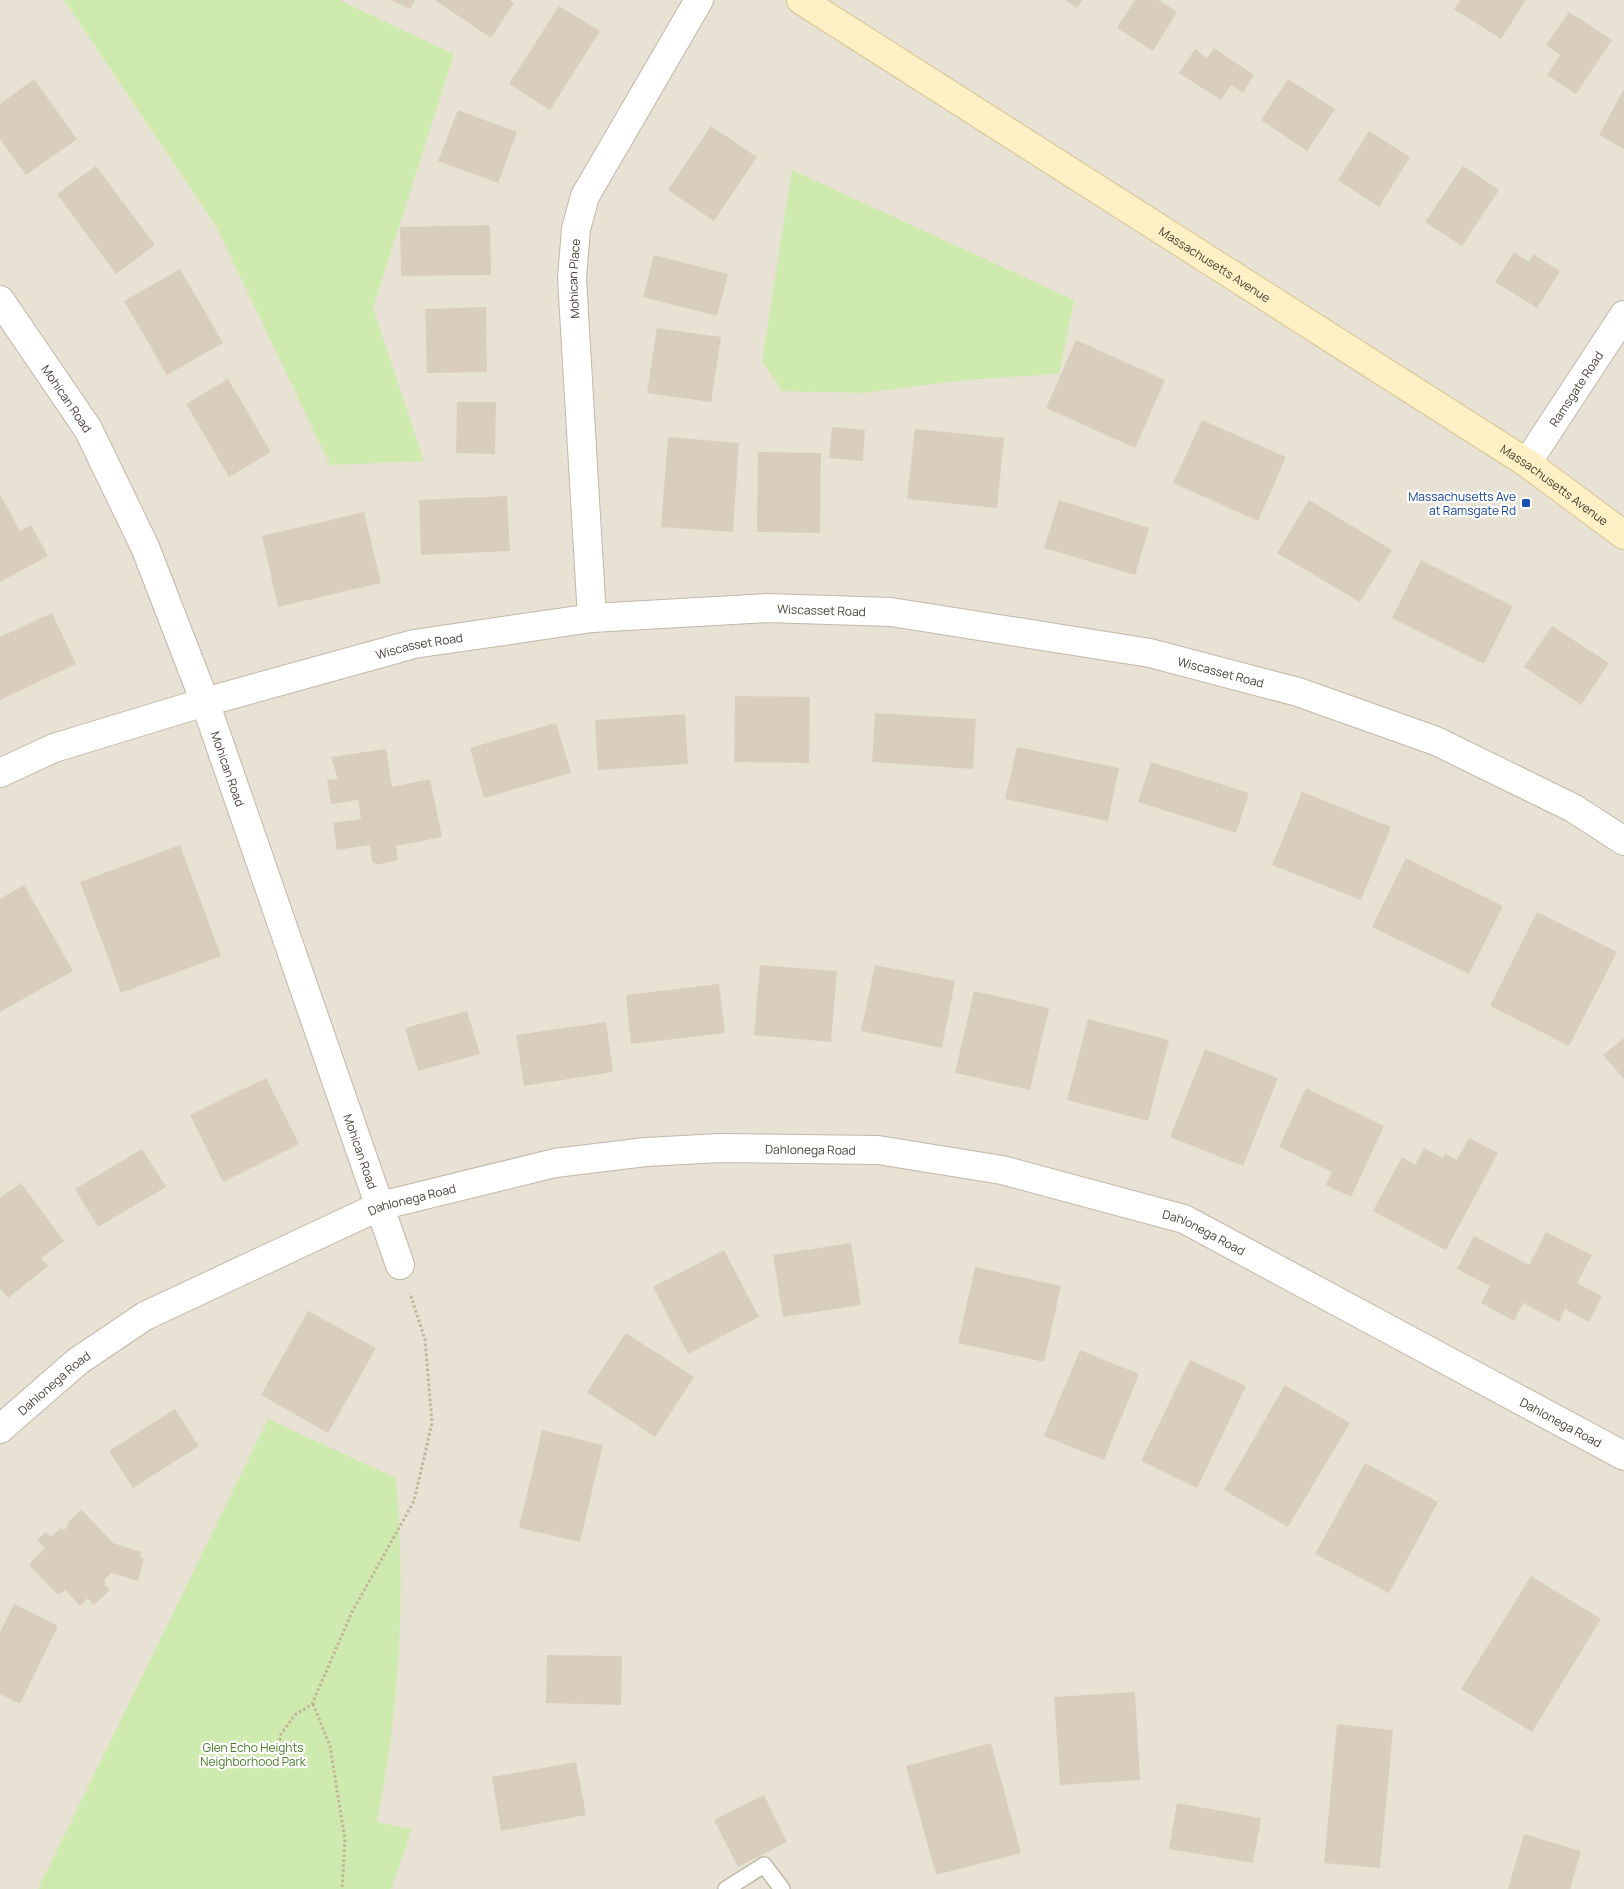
<svg xmlns="http://www.w3.org/2000/svg" width="1624" height="1889" font-family="Manrope,sans-serif">
  <style>
    .residential { fill: #e8e2d4 }
    .green { fill: #cfeaae }
    .building { fill: #d9cebe }
    .lines { fill: none; stroke-linecap: round; stroke-linejoin: round }
    .service-casing { stroke: #c0b8a9; stroke-width: 18 }
    .minor-casing { stroke: #c0b8a9; stroke-width: 30 }
    .secondary-casing { stroke: #d6c494; stroke-width: 30 }
    .path { stroke: #c2b499; stroke-width: 3; stroke-dasharray: 2.5 2.5; stroke-linecap: butt }
    .service { stroke: #fff; stroke-width: 15 }
    .minor { stroke: #fff; stroke-width: 28 }
    .secondary { stroke: #fff1c5; stroke-width: 28 }
    .transit-dot { fill: #1a4fb4; stroke: #fff; stroke-width: 2 }
    .labels { text-anchor: middle; dominant-baseline: central; stroke-width: 4.5; stroke-linejoin: round; paint-order: stroke }
    .street-label { font-size: 12px; fill: #474035; stroke: #fff }
    .transit-label { font-size: 12px; fill: #164399; stroke: #fff; text-anchor: end }
    .park-label { font-size: 12px; fill: #467b26; stroke: #fff }
  </style>
  <rect width="100%" height="100%" fill="#f4f0e6"/>
  <rect class="residential" x="0" y="0" width="1624" height="1889"/>
  <g class="green">
    <polygon points="64,0 339,0 454,54 373,308 424,461 330,465 217,228"/>
    <polygon points="792,170 1074,300 1059,374 965,380 863,393 782,391 762,361"/>
    <path d="M268,1419L396,1478C406,1595 400,1706 377,1822L412,1829L391,1889H38Z"/>
  </g>
  <g class="building">
    <polygon points="391,0 415,0 410,9"/>
    <polygon points="437,0 510,0 514,3 491,38 436,1"/>
    <polygon points="1065,0 1083,0 1077,8"/>
    <polygon points="1135,0 1159,0 1177,12 1153,51 1117,28"/>
    <polygon points="1460,0 1526,0 1501,39 1454,9"/>
    <polygon points="559,6 600,31 550,110 509,84"/>
    <polygon points="1569,12 1612,40 1576,94 1547,75 1560,55 1546,45"/>
    <polygon points="1214,48 1254,75 1243,93 1231,85 1221,100 1179,73 1195,49 1207,58"/>
    <polygon points="34,79 77,139 26,175 0,139 0,104"/>
    <polygon points="1288,79 1335,109 1307,151 1261,120"/>
    <polygon points="1624,89 1624,149 1599,135"/>
    <polygon points="458,110 517,132 498,183 438,161"/>
    <polygon points="711,126 757,157 714,221 668,190"/>
    <polygon points="1369,131 1410,157 1379,207 1338,180"/>
    <polygon points="96,166 155,245 116,274 57,194"/>
    <polygon points="1463,166 1499,190 1462,246 1425,222"/>
    <polygon points="490,225 491,275 401,276 400,227"/>
    <polygon points="1514,252 1529,262 1533,254 1560,271 1537,308 1495,282"/>
    <polygon points="654,255 728,274 717,316 643,297"/>
    <polygon points="180,269 223,343 167,375 124,301"/>
    <polygon points="486,307 487,372 427,373 425,309"/>
    <polygon points="657,328 721,337 711,402 647,393"/>
    <polygon points="1076,340 1165,380 1135,448 1046,408"/>
    <polygon points="228,379 271,452 229,477 186,404"/>
    <polygon points="457,402 496,402 495,454 456,453"/>
    <polygon points="1202,420 1286,457 1258,521 1173,483"/>
    <polygon points="832,427 865,430 863,461 829,458"/>
    <polygon points="915,429 1004,438 997,508 907,499"/>
    <polygon points="668,437 739,443 733,532 661,527"/>
    <polygon points="758,452 821,453 820,533 757,532"/>
    <polygon points="0,494 20,531 31,525 48,556 0,582"/>
    <polygon points="507,496 510,551 421,555 419,500"/>
    <polygon points="1059,500 1149,528 1135,575 1044,548"/>
    <polygon points="1309,500 1392,550 1360,602 1277,553"/>
    <polygon points="364,512 381,583 278,607 262,536"/>
    <polygon points="1421,560 1513,606 1484,664 1392,618"/>
    <polygon points="52,613 76,664 0,700 0,637"/>
    <polygon points="1552,626 1609,663 1581,705 1524,667"/>
    <polygon points="735,696 810,697 809,763 734,762"/>
    <polygon points="875,713 976,719 973,769 872,762"/>
    <polygon points="685,714 688,764 598,770 595,720"/>
    <polygon points="556,723 571,773 484,798 470,748"/>
    <polygon points="1017,747 1119,768 1108,821 1005,799"/>
    <polygon points="386,749 392,787 430,779 442,837 396,846 398,860 375,865 375,862 372,863 370,845 337,850 333,823 361,819 358,800 331,804 327,780 338,779 331,757"/>
    <polygon points="1151,762 1249,793 1236,833 1138,802"/>
    <polygon points="1302,792 1391,827 1361,900 1272,865"/>
    <polygon points="180,845 221,956 121,993 80,882"/>
    <polygon points="1406,858 1503,906 1469,974 1372,927"/>
    <polygon points="24,885 73,971 0,1012 0,899"/>
    <polygon points="1537,912 1617,952 1569,1046 1490,1006"/>
    <polygon points="760,965 837,971 831,1042 754,1035"/>
    <polygon points="875,965 955,981 942,1048 861,1031"/>
    <polygon points="719,984 725,1033 631,1044 626,995"/>
    <polygon points="974,991 1049,1008 1030,1090 955,1073"/>
    <polygon points="467,1011 480,1054 418,1071 405,1028"/>
    <polygon points="1088,1019 1169,1040 1148,1121 1067,1100"/>
    <polygon points="606,1022 613,1072 524,1086 516,1035"/>
    <polygon points="1624,1038 1624,1079 1603,1055"/>
    <polygon points="1205,1049 1278,1078 1243,1166 1170,1137"/>
    <polygon points="266,1078 299,1144 223,1182 190,1115"/>
    <polygon points="1306,1088 1384,1126 1351,1197 1326,1185 1332,1172 1279,1147"/>
    <polygon points="1469,1138 1498,1153 1446,1250 1373,1211 1402,1157 1415,1165 1424,1148 1443,1158 1445,1154 1457,1160"/>
    <polygon points="142,1149 166,1187 98,1227 75,1189"/>
    <polygon points="21,1183 64,1241 41,1258 48,1266 8,1298 0,1288 0,1198"/>
    <polygon points="1546,1232 1592,1255 1577,1283 1602,1296 1589,1322 1565,1309 1559,1322 1523,1303 1514,1321 1481,1303 1490,1286 1457,1269 1474,1236 1529,1265"/>
    <polygon points="851,1243 861,1305 783,1317 773,1255"/>
    <polygon points="724,1250 759,1317 688,1354 653,1287"/>
    <polygon points="975,1267 1061,1286 1044,1362 958,1343"/>
    <polygon points="308,1311 376,1348 328,1433 261,1395"/>
    <polygon points="626,1333 694,1377 655,1437 587,1392"/>
    <polygon points="1080,1350 1139,1374 1104,1460 1044,1436"/>
    <polygon points="1190,1360 1246,1386 1197,1488 1141,1461"/>
    <polygon points="1285,1385 1350,1423 1288,1527 1224,1490"/>
    <polygon points="175,1409 199,1446 133,1488 109,1451"/>
    <polygon points="542,1430 603,1445 580,1542 519,1528"/>
    <polygon points="1365,1463 1438,1502 1389,1593 1315,1554"/>
    <polygon points="81,1509 113,1543 141,1552 140,1557 144,1558 138,1581 111,1573 104,1580 106,1582 104,1584 110,1590 94,1605 88,1598 80,1606 65,1590 58,1595 29,1565 45,1548 37,1540 46,1532 51,1537 61,1528 64,1530 68,1526 67,1524"/>
    <polygon points="1531,1576 1601,1619 1532,1732 1461,1689"/>
    <polygon points="14,1604 58,1626 20,1704 0,1694 0,1632"/>
    <polygon points="547,1655 622,1656 621,1705 546,1703"/>
    <polygon points="1135,1692 1140,1780 1060,1785 1054,1697"/>
    <polygon points="1337,1724 1393,1730 1380,1868 1324,1863"/>
    <polygon points="991,1743 1021,1853 936,1875 906,1766"/>
    <polygon points="576,1762 586,1815 501,1831 492,1777"/>
    <polygon points="764,1795 787,1842 738,1867 714,1820"/>
    <polygon points="1177,1803 1261,1818 1253,1863 1169,1849"/>
    <polygon points="1524,1834 1581,1851 1570,1889 1508,1889"/>
  </g>
  <g class="lines">
    <g class="service-casing">
      <polyline id="service" points="726,1889 764,1865 782,1889"/>
    </g>
    <g class="minor-casing">
      <g id="minor">
        <path id="s1" d="M0,300L88,429L145,547L205,702L400,1265"/>
        <path id="s2" d="M1527,463L1624,315"/>
        <path id="s3" d="M592,618L572,278L576,229L585,196L699,0"/>
        <path id="s4" d="M0,773L54,748L205,702L414,644L592,618L767,608L891,612L1150,653L1298,692L1436,741L1573,808L1624,841"/>
        <path id="s5" d="M0,1429L78,1361L145,1316L380,1206L555,1163L646,1152L720,1148L878,1150L1002,1170L1184,1219L1624,1456"/>
      </g>
    </g>
    <g class="secondary-casing">
      <g id="secondary">
        <path id="s6" d="M801,0L1527,463L1624,535"/>
      </g>
    </g>
    <g class="path">
      <polyline points="313,1704 330,1746 345,1840 342,1889"/>
      <polyline points="275,1765 281,1734 295,1715 312,1704 352,1612 414,1501 432,1423 425,1340 410,1293"/>
    </g>
    <use href="#service" class="service"/>
    <use href="#minor" class="minor"/>
    <use href="#secondary" class="secondary"/>
  </g>
  <rect class="transit-dot" x="1521" y="498" width="10" height="10" rx="2.5"/>
  <g class="labels">
    <g class="street-label">
      <text stroke="none"><textPath href="#s6" startOffset="491">Massachusetts Avenue</textPath></text>
      <text stroke="none"><textPath href="#s3" startOffset="340">Mohican Place</textPath></text>
      <text stroke="none"><textPath href="#s2" startOffset="89">Ramsgate Road</textPath></text>
      <text stroke="none"><textPath href="#s1" startOffset="119">Mohican Road</textPath></text>
      <text stroke="none"><textPath href="#s6" startOffset="896">Massachusetts Avenue</textPath></text>
      <text stroke="none"><textPath href="#s4" startOffset="844">Wiscasset Road</textPath></text>
      <text stroke="none"><textPath href="#s4" startOffset="439">Wiscasset Road</textPath></text>
      <text stroke="none"><textPath href="#s4" startOffset="1249">Wiscasset Road</textPath></text>
      <text stroke="none"><textPath href="#s1" startOffset="524">Mohican Road</textPath></text>
      <text stroke="none"><textPath href="#s5" startOffset="880">Dahlonega Road</textPath></text>
      <text stroke="none"><textPath href="#s1" startOffset="929">Mohican Road</textPath></text>
      <text stroke="none"><textPath href="#s5" startOffset="476">Dahlonega Road</textPath></text>
      <text stroke="none"><textPath href="#s5" startOffset="1285">Dahlonega Road</textPath></text>
      <text stroke="none"><textPath href="#s5" startOffset="71">Dahlonega Road</textPath></text>
      <text stroke="none"><textPath href="#s5" startOffset="1690">Dahlonega Road</textPath></text>
    </g>
    <g class="transit-label">
      <text x="1516" y="496">Massachusetts Ave<tspan x="1516" dy="14">at Ramsgate Rd</tspan></text>
    </g>
    <g class="park-label">
      <text x="253" y="1747">Glen Echo Heights<tspan x="253" dy="14">Neighborhood Park</tspan></text>
    </g>
  </g>
</svg>
